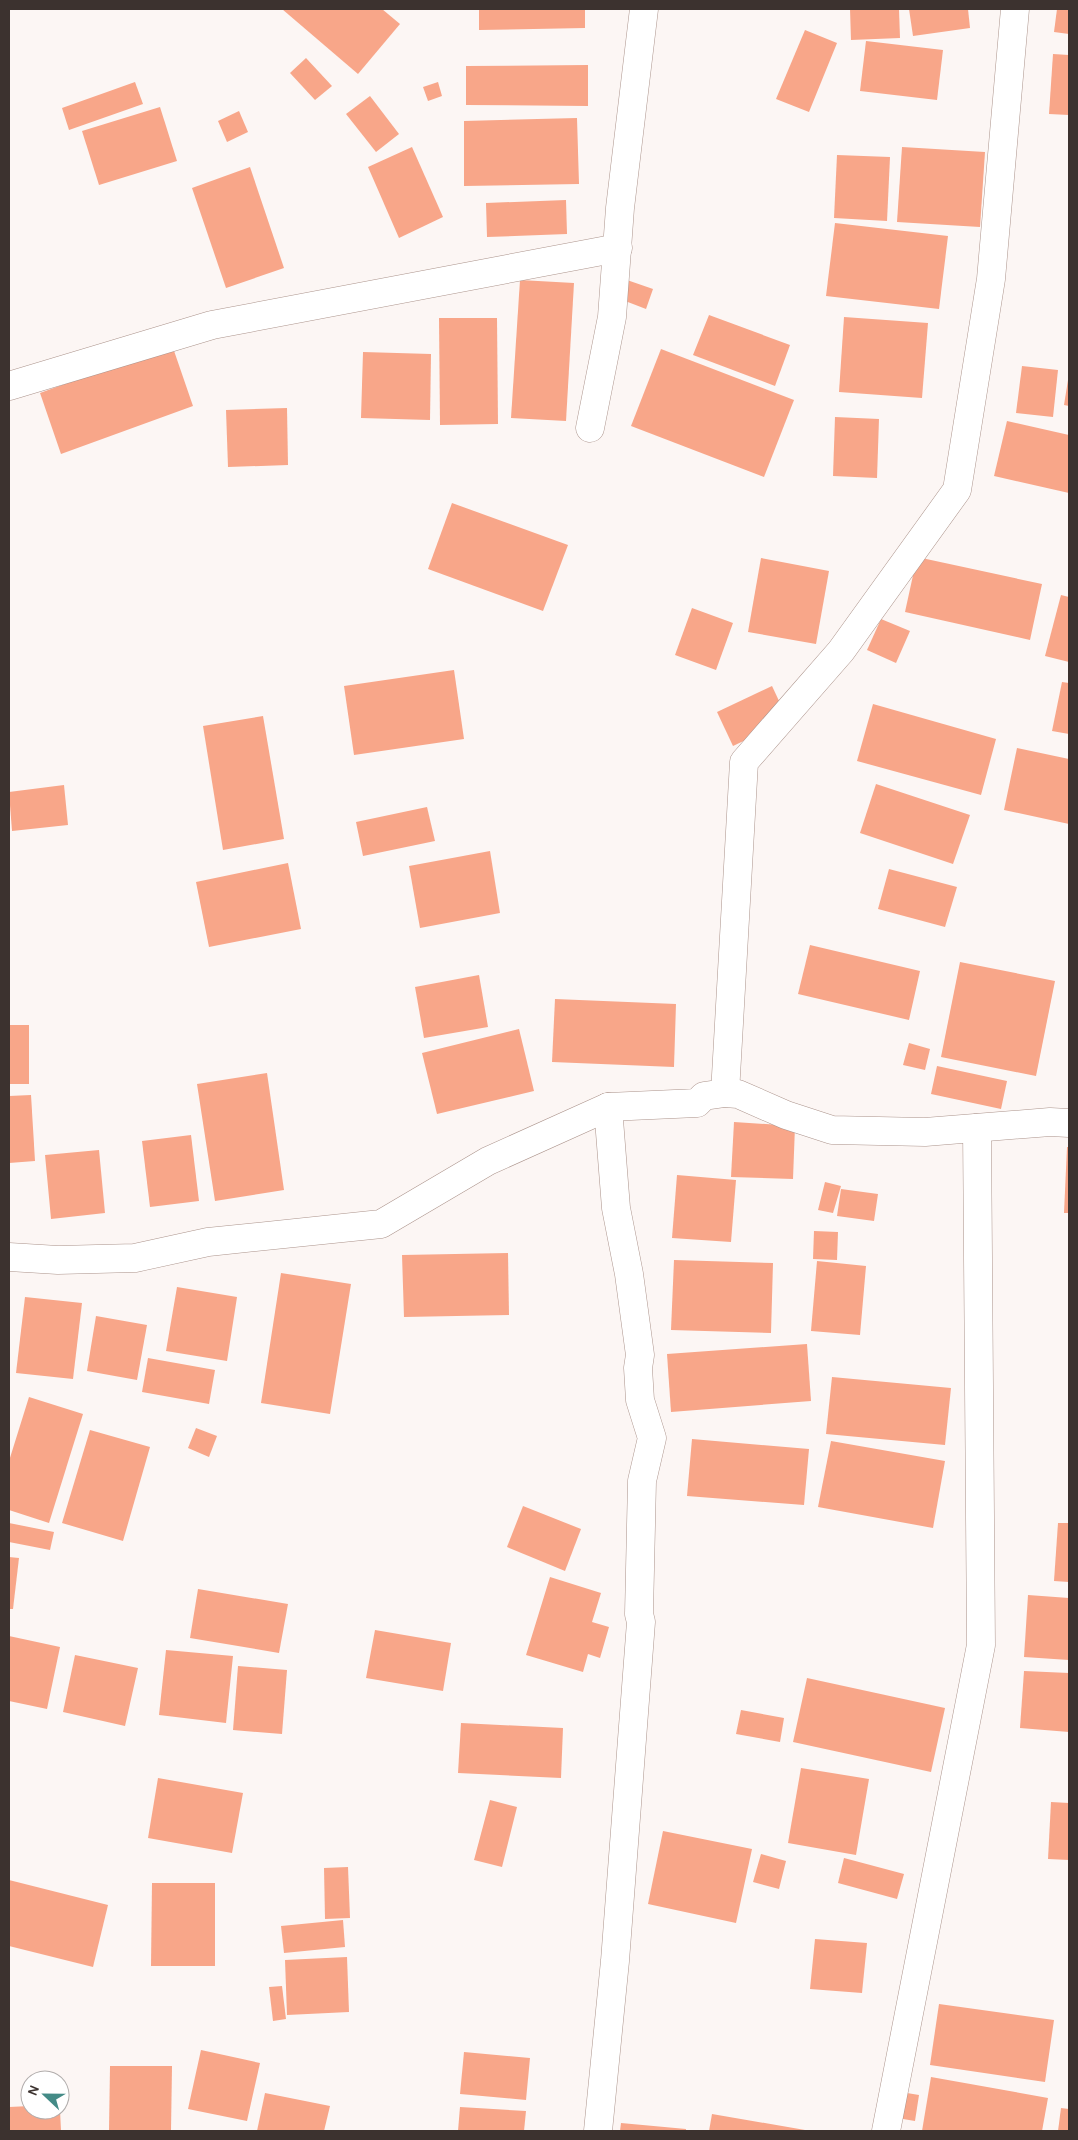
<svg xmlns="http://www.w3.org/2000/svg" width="1078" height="2140" font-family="Karla,sans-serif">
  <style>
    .building { fill: #f8a689 }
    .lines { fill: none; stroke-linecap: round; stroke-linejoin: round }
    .street-casing { stroke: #ac948c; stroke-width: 29 }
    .street { stroke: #fff; stroke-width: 28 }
  </style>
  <rect width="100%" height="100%" fill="#fcf6f4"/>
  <g class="building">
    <polygon points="282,9 382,9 400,24 358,74"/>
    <polygon points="479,9 585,9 585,28 479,30"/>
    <polygon points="850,9 899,9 900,38 851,40"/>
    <polygon points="909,9 968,9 970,28 913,36"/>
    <polygon points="1057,9 1069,9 1069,34 1054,32"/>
    <polygon points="805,30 837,43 809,112 776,99"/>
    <polygon points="866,41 943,50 937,100 860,91"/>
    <polygon points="1053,54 1069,55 1069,115 1049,114"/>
    <polygon points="306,58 332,86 315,100 290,73"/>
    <polygon points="588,65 588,106 466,105 466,66"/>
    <polygon points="135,82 143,104 69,130 62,108"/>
    <polygon points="438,82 442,96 428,101 423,87"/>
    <polygon points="370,96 399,134 376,152 346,114"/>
    <polygon points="160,107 177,161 99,185 82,131"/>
    <polygon points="239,111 248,132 227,142 218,121"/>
    <polygon points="577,118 579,184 464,186 464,121"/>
    <polygon points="412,147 443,217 399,238 368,167"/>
    <polygon points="902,147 985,152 980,227 897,222"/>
    <polygon points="837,155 890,157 887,221 834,218"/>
    <polygon points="250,167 284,268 226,288 192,188"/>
    <polygon points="566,200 567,234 487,237 486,203"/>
    <polygon points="835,223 948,236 939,309 826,296"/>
    <polygon points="520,280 574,283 566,421 511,418"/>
    <polygon points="627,280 653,289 646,309 620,299"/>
    <polygon points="709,315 790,345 775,386 693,355"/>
    <polygon points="844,317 928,323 922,398 839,392"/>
    <polygon points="439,318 497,318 498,424 440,425"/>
    <polygon points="172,345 193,406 61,454 40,393"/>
    <polygon points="661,349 794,400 764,477 631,426"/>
    <polygon points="363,352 431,354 430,420 361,418"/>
    <polygon points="1022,366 1058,370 1053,417 1016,413"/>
    <polygon points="1068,380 1069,380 1069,406 1064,405"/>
    <polygon points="287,408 288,465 228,467 226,410"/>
    <polygon points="835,417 879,419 877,478 833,476"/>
    <polygon points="1007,421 1069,435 1069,493 994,476"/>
    <polygon points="452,503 568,545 543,611 428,569"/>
    <polygon points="917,557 1042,584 1030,640 905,612"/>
    <polygon points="761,558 829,571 816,644 748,632"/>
    <polygon points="1061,595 1069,597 1069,662 1045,656"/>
    <polygon points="692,608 733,623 716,670 675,655"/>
    <polygon points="881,619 910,631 896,663 867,650"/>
    <polygon points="454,670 464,739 354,755 344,686"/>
    <polygon points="1062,682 1069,683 1069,734 1052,731"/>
    <polygon points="772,686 788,720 733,746 717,712"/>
    <polygon points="873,704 996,739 981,795 857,761"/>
    <polygon points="263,716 284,839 223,850 203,726"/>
    <polygon points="1017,748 1069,759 1069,824 1004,810"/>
    <polygon points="876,784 970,815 953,864 860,833"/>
    <polygon points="64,785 68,825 12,831 9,792"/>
    <polygon points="427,807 435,841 363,856 356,822"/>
    <polygon points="490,851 500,913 420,928 409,866"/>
    <polygon points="288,863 301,929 209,947 196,882"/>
    <polygon points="889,869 957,887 945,927 878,909"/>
    <polygon points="810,945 920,971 909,1020 798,994"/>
    <polygon points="960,962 1055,981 1036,1076 941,1057"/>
    <polygon points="479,975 488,1027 424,1038 415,987"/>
    <polygon points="555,999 676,1004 674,1067 552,1062"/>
    <rect x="9" y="1025" width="20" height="59"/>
    <polygon points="519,1029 534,1091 437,1114 422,1053"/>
    <polygon points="909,1043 930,1049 925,1070 903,1065"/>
    <polygon points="937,1066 1007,1081 1001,1109 931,1094"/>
    <polygon points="267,1073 284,1190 215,1201 197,1084"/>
    <polygon points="31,1095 35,1161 9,1163 9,1096"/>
    <polygon points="734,1122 795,1126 793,1179 731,1177"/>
    <polygon points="191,1135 199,1201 150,1207 142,1141"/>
    <polygon points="1067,1147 1069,1147 1069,1213 1064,1213"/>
    <polygon points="99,1150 105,1213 51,1219 45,1155"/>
    <polygon points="677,1175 736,1180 731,1242 672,1238"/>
    <polygon points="825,1182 841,1186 833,1213 818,1210"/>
    <polygon points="841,1189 878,1194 874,1221 837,1216"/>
    <polygon points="814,1231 838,1232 837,1260 813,1259"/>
    <polygon points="508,1253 509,1315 404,1317 402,1255"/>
    <polygon points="674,1260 773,1263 771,1333 671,1330"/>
    <polygon points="817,1261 866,1266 860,1335 811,1331"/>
    <polygon points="281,1273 351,1284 330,1414 261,1403"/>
    <polygon points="177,1287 237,1297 227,1361 166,1351"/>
    <polygon points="25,1297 82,1303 73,1379 16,1373"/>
    <polygon points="96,1316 147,1325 137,1380 87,1371"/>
    <polygon points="807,1344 811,1401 671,1412 667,1354"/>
    <polygon points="148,1358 215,1370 209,1404 142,1392"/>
    <polygon points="832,1377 951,1388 945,1445 826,1434"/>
    <polygon points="29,1397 83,1414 49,1523 9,1510 9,1461"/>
    <polygon points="196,1428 217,1436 209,1457 188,1448"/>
    <polygon points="90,1430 150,1447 123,1541 62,1523"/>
    <polygon points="692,1439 809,1449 804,1505 687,1496"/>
    <polygon points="831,1441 945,1461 933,1528 818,1507"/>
    <polygon points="523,1506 581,1529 565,1571 507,1547"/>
    <polygon points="9,1523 54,1532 50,1550 9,1542"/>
    <polygon points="1058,1523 1069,1523 1069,1582 1054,1581"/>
    <polygon points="9,1557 19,1558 13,1609 9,1609"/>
    <polygon points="550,1577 601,1593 592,1622 609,1627 600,1658 588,1654 583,1672 526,1655"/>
    <polygon points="198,1589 288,1604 279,1653 190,1638"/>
    <polygon points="1028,1595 1069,1598 1069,1660 1024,1657"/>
    <polygon points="375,1630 451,1643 443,1691 366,1678"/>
    <polygon points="9,1636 60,1647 47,1709 9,1701"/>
    <polygon points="166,1650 233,1656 226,1723 159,1715"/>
    <polygon points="75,1655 138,1668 125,1726 63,1712"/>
    <polygon points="238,1666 287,1670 282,1734 233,1730"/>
    <polygon points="1024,1671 1069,1673 1069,1732 1020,1728"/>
    <polygon points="807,1678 945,1708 931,1772 793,1742"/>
    <polygon points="741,1710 784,1718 780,1742 736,1734"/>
    <polygon points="461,1723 563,1728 561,1778 458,1773"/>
    <polygon points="801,1768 869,1779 856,1855 788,1843"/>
    <polygon points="158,1778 243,1793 232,1853 148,1838"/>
    <polygon points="490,1800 517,1807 502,1867 474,1860"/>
    <polygon points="1051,1802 1069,1803 1069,1860 1048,1859"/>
    <polygon points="663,1831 752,1849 736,1923 648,1904"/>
    <polygon points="761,1854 786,1861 779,1889 753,1882"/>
    <polygon points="844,1858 904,1874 897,1899 838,1883"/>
    <polygon points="348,1867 350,1918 325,1919 324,1868"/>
    <polygon points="9,1880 108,1905 93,1967 9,1946"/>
    <polygon points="152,1883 215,1883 215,1966 151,1966"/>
    <polygon points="343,1920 345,1947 284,1953 281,1926"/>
    <polygon points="815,1939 867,1943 862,1993 810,1989"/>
    <polygon points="347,1957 349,2012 287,2015 285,1960"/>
    <polygon points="282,1986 286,2019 273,2021 269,1987"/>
    <polygon points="939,2004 1054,2020 1045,2082 930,2065"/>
    <polygon points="201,2050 260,2063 247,2121 188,2109"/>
    <polygon points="464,2052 530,2058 526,2100 460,2094"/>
    <polygon points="110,2066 172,2066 171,2131 109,2131"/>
    <polygon points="931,2077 1048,2098 1042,2131 922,2131"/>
    <polygon points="901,2092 919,2095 915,2121 897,2118"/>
    <polygon points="265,2093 330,2106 324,2131 257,2131"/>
    <polygon points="30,2106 30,2110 60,2110 61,2131 9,2131 9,2107"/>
    <polygon points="460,2107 526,2111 524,2131 458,2131"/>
    <polygon points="1061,2108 1069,2109 1069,2131 1058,2131"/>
    <polygon points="712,2114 805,2130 805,2131 709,2131"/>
    <polygon points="621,2123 686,2129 686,2131 620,2131"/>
  </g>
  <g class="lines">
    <g class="street-casing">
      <g id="street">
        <polyline points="9,386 212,325 618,248"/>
        <polyline points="590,428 612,317 620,208 644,9"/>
        <polyline points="725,1093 744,762 841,651 957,490 991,279 1015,9"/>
        <polyline points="9,1257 58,1260 135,1258 208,1242 381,1224 488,1161 608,1107 697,1103 704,1096 725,1093 738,1094 786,1115 832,1130 925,1132 1050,1122 1069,1123"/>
        <polyline points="598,2131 615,1961 641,1622 639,1614 642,1481 652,1438 640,1400 638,1368 640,1355 629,1274 616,1208 608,1107"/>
        <polyline points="886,2131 981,1645 977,1128"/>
      </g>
    </g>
    <use href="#street" class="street"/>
  </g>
  <rect width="1078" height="2140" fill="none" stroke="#3c322f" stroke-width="20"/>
  <g transform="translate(45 2095) rotate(292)"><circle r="24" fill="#ffffff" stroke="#b1adac"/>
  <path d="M0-4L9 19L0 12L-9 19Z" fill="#448b87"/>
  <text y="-8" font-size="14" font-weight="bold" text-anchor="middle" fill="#3c322f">N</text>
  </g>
</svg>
